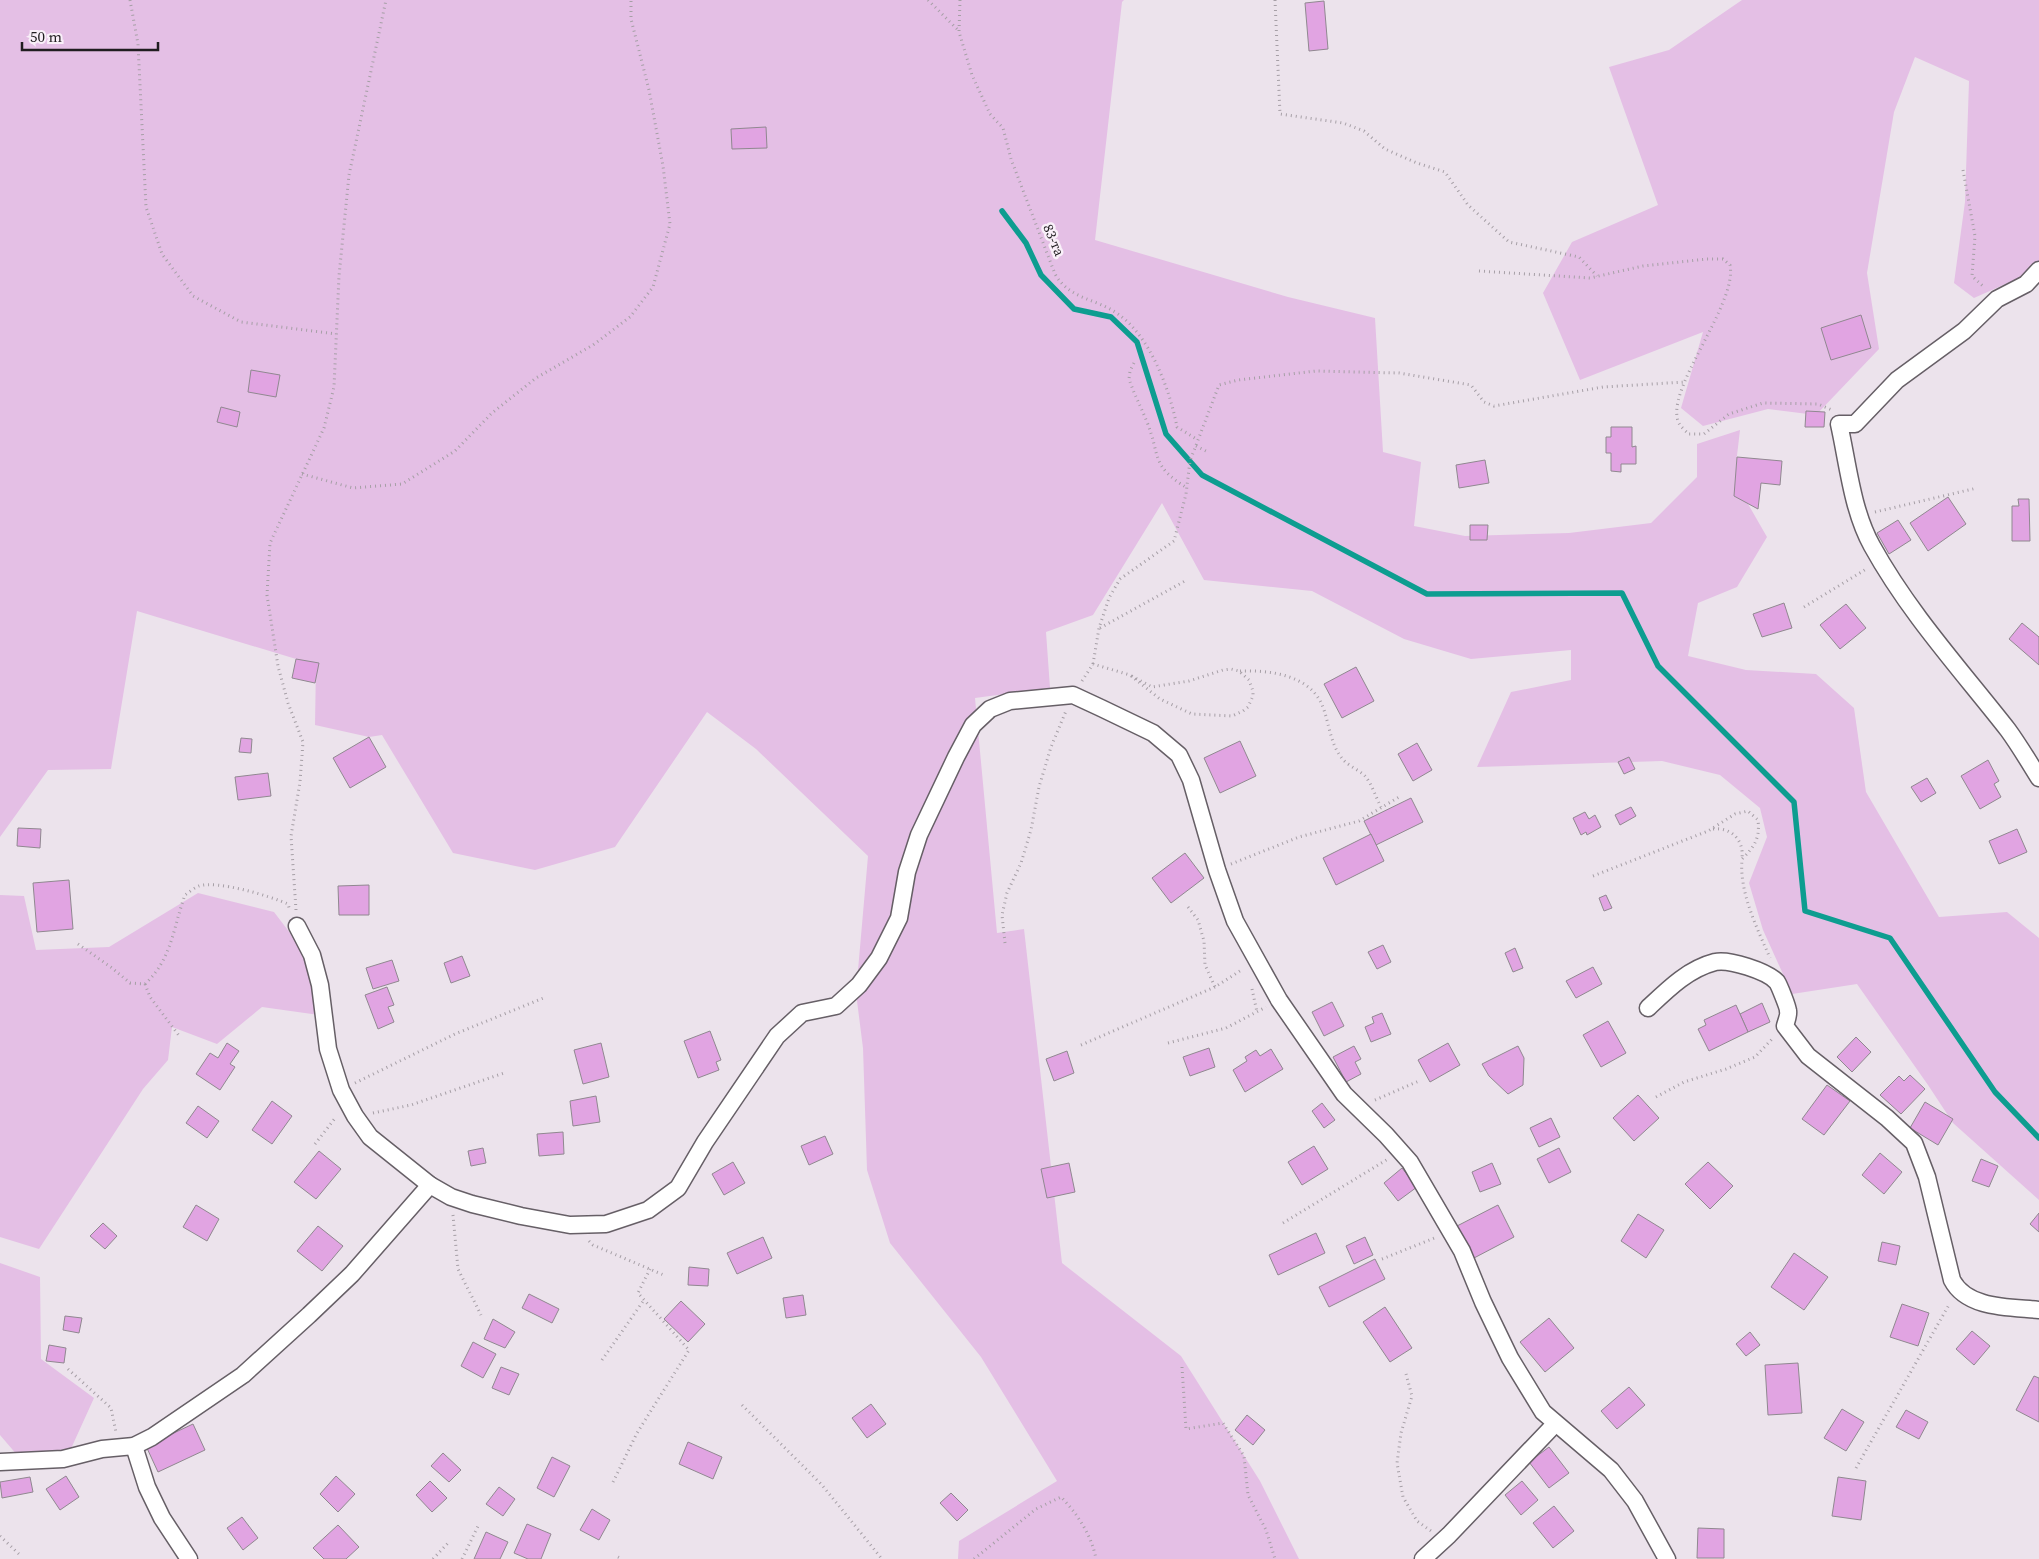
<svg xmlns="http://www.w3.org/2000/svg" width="2039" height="1559" font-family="'Source Serif 4',serif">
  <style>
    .green { fill: #e4bfe5 }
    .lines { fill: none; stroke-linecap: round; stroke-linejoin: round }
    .stream { stroke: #0d9d90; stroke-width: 5.5 }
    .building { fill: #e1a4e2; stroke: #908890 }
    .minor-casing { stroke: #665f66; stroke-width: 19 }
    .path { stroke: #a69fa6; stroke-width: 3; stroke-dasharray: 1 4; stroke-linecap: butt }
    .minor { stroke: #fff; stroke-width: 16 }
    .labels { text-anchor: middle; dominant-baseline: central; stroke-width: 5; stroke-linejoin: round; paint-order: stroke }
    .street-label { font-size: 14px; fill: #201d20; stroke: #f9f0f9 }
  </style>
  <rect width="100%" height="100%" fill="#ece3ec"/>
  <g class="green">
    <polygon points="0,0 1124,0 1122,2 1095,240 1288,297 1375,318 1383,452 1421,462 1414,526 1465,536 1569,533 1651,523 1697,477 1697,444 1740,430 1736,464 1740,490 1767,537 1737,587 1698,603 1688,656 1746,670 1816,674 1854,708 1866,792 1939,917 2007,912 2039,938 2039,1200 1953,1123 1928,1085 1857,984 1792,994 1763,930 1749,883 1767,837 1760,808 1720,775 1662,761 1477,767 1511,692 1571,680 1571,650 1471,659 1404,639 1312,591 1204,580 1162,503 1093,615 1046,632 1050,688 975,698 997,933 1024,929 1062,1263 1181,1356 1260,1481 1299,1559 958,1559 959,1541 1057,1481 981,1357 890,1243 867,1170 863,1048 856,993 868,856 756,749 707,712 615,847 535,870 453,853 382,735 369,737 315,725 316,665 137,611 111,769 48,770 0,837"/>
    <polygon points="1742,0 2039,0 2039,269 1974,298 1954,283 1965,202 1969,81 1915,57 1894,112 1867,273 1879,349 1816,415 1768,409 1703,426 1681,408 1703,332 1580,380 1543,293 1572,242 1658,205 1609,67 1669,50"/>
    <polygon points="198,893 274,912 306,954 319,1015 262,1007 217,1044 172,1027 168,1060 143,1089 39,1249 0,1237 0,895 24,896 36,950 109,947"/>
    <polygon points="0,1263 40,1277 41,1359 94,1398 64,1464 18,1456 0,1435"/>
  </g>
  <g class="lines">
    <polyline class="stream" points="1002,211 1026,243 1041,275 1074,309 1111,317 1137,342 1166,434 1202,475 1427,594 1622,593 1658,666 1794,802 1805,911 1890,938 1995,1092 2039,1138"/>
  </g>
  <g class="building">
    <polygon points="1324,1 1328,49 1309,51 1305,3"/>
    <polygon points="766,127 767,148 732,149 731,129"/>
    <polygon points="1861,315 1871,348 1831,360 1821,328"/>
    <polygon points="251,370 280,375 276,397 248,392"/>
    <polygon points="221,407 240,412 237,427 217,422"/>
    <polygon points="1806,411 1825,412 1824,427 1805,427"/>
    <polygon points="1611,427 1632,427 1632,447 1636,446 1636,464 1621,464 1621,472 1611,471 1611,453 1606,453 1606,437 1611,437"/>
    <polygon points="1737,457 1782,461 1780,485 1761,483 1758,509 1734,496"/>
    <polygon points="1485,460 1489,483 1459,488 1456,465"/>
    <polygon points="1948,497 1966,524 1928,551 1910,523"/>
    <polygon points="2018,499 2029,499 2030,541 2012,541 2012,506 2019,506"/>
    <polygon points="1898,520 1911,540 1889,554 1877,533"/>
    <polygon points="1470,525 1488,525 1487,540 1470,540"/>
    <polygon points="1784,603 1792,628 1762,637 1753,614"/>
    <polygon points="1846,604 1866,628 1840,649 1820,625"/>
    <polygon points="2022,623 2039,637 2039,665 2009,639"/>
    <polygon points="296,659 319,663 315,683 292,678"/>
    <polygon points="1356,667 1374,701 1342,718 1324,684"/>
    <polygon points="369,737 386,767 350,788 333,758"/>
    <polygon points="241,738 252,739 251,753 239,752"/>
    <polygon points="1240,741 1256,776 1220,793 1204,758"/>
    <polygon points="1417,743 1432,770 1413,781 1398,754"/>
    <polygon points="1629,757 1635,769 1624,774 1618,762"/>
    <polygon points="1988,760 1999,781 1994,784 2001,797 1980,809 1961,776"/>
    <polygon points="268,773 271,796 238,800 235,777"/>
    <polygon points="1927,778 1936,793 1921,802 1911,787"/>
    <polygon points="1411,798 1423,822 1376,845 1364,821"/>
    <polygon points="1631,807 1636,816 1620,825 1615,815"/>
    <polygon points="1585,812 1589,819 1595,815 1601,827 1587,835 1586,832 1581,835 1573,818"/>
    <polygon points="18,828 41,829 40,848 17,846"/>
    <polygon points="2017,829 2027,852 1999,864 1989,841"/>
    <polygon points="1371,834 1384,861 1336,885 1323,858"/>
    <polygon points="1185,853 1204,878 1171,903 1152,878"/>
    <polygon points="69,880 73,929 37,932 33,883"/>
    <polygon points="369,885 369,915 339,915 338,886"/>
    <polygon points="1606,895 1612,908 1604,911 1599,898"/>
    <polygon points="1383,945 1391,962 1377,969 1368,952"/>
    <polygon points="1515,948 1523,968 1513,972 1505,953"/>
    <polygon points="462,956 470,976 451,983 444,963"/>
    <polygon points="392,960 399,981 373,989 366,968"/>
    <polygon points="1593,967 1602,984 1576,998 1566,981"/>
    <polygon points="387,987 394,1005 388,1007 394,1022 378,1029 365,995"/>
    <polygon points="1332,1002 1344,1026 1324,1036 1312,1012"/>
    <polygon points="1762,1003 1770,1022 1748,1032 1740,1014"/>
    <polygon points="1736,1005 1748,1032 1709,1051 1698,1029 1706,1025 1704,1020"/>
    <polygon points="1382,1013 1391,1034 1371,1042 1365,1027 1374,1023 1372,1017"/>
    <polygon points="1608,1021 1626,1053 1601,1067 1583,1035"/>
    <polygon points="710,1031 721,1060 716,1062 719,1070 698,1078 684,1041"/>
    <polygon points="1856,1037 1871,1052 1852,1072 1837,1057"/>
    <polygon points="227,1043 239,1051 230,1064 235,1067 220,1090 196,1074 210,1053 218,1058"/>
    <polygon points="601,1043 609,1077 583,1084 574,1050"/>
    <polygon points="1448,1043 1460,1065 1430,1082 1418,1060"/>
    <polygon points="1354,1046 1361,1059 1355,1062 1361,1074 1346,1082 1333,1057"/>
    <polygon points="1518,1046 1524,1058 1523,1085 1508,1094 1489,1076 1482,1064"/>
    <polygon points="1209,1048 1215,1067 1190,1076 1183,1057"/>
    <polygon points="1271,1049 1283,1069 1245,1092 1233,1070 1247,1061 1245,1057 1256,1050 1260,1056"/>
    <polygon points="1067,1051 1074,1073 1054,1081 1046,1059"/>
    <polygon points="1910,1075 1925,1089 1901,1114 1880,1095 1899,1076 1904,1081"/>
    <polygon points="1827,1085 1850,1101 1824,1135 1802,1119"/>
    <polygon points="1638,1095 1659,1118 1634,1141 1613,1118"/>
    <polygon points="596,1096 600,1122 573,1126 570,1101"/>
    <polygon points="272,1101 292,1116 272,1144 252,1130"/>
    <polygon points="1925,1102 1953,1119 1938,1145 1910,1128"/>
    <polygon points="1322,1103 1335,1120 1324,1128 1312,1111"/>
    <polygon points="198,1106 219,1121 207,1138 186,1123"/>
    <polygon points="1551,1118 1560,1137 1539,1147 1530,1128"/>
    <polygon points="563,1132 564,1154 539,1156 537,1134"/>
    <polygon points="825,1136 833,1154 809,1165 801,1146"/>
    <polygon points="1314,1146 1328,1169 1302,1185 1288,1162"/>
    <polygon points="483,1148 486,1163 471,1166 468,1151"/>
    <polygon points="1559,1148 1571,1172 1549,1183 1537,1159"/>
    <polygon points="319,1151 341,1169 316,1199 294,1182"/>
    <polygon points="1880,1153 1902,1172 1884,1194 1862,1175"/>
    <polygon points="1981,1159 1998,1166 1989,1187 1972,1181"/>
    <polygon points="733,1162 745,1183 724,1195 712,1174"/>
    <polygon points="1708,1162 1733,1186 1710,1209 1685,1184"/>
    <polygon points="1069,1163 1075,1192 1047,1198 1041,1169"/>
    <polygon points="1492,1163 1501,1184 1480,1192 1472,1172"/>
    <polygon points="1402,1168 1417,1187 1398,1201 1384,1183"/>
    <polygon points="196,1205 219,1219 207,1241 183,1227"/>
    <polygon points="1498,1205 1514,1237 1474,1258 1457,1226"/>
    <polygon points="2039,1213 2039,1232 2030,1224"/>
    <polygon points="1638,1214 1664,1230 1646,1258 1621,1241"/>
    <polygon points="103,1223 117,1236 105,1249 90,1236"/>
    <polygon points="318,1226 343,1246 322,1271 297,1251"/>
    <polygon points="1316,1233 1325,1253 1278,1275 1269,1255"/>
    <polygon points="763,1237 772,1258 737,1274 727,1253"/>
    <polygon points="1365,1237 1373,1255 1354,1264 1346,1246"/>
    <polygon points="1882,1242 1900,1246 1896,1265 1878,1261"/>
    <polygon points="1794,1253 1828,1277 1804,1310 1771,1287"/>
    <polygon points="1375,1259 1385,1279 1329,1307 1319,1287"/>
    <polygon points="689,1267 709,1269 708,1286 688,1285"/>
    <polygon points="529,1294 559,1309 552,1323 522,1308"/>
    <polygon points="803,1295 806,1315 786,1318 783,1298"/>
    <polygon points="681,1301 705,1324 688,1342 664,1319"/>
    <polygon points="1902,1304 1929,1313 1918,1346 1890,1337"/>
    <polygon points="1385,1307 1412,1348 1390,1362 1363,1322"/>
    <polygon points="65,1316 82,1318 79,1333 63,1330"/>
    <polygon points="1549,1318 1574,1348 1545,1372 1520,1342"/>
    <polygon points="493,1319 515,1332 505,1348 484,1339"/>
    <polygon points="1972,1331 1990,1346 1974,1365 1956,1349"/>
    <polygon points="1750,1332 1760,1345 1746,1356 1736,1344"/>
    <polygon points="473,1342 496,1354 483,1378 461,1366"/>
    <polygon points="49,1345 66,1348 64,1363 46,1361"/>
    <polygon points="1798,1363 1802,1413 1768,1415 1765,1365"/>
    <polygon points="501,1367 519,1374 509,1395 492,1388"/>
    <polygon points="2034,1376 2039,1378 2039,1422 2016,1410"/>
    <polygon points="1629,1387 1645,1405 1617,1429 1601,1411"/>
    <polygon points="871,1404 886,1424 867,1438 852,1418"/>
    <polygon points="1842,1409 1864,1422 1846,1451 1824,1438"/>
    <polygon points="1906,1410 1928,1422 1919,1439 1896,1427"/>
    <polygon points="1247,1415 1265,1430 1253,1445 1235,1430"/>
    <polygon points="193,1424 205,1450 158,1472 146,1446"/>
    <polygon points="688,1442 722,1457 713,1479 679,1464"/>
    <polygon points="1549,1447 1569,1473 1549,1488 1529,1462"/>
    <polygon points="443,1453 461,1470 449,1482 431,1466"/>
    <polygon points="552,1457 570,1466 554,1497 537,1488"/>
    <polygon points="66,1476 79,1497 60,1510 46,1489"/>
    <polygon points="336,1476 355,1494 338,1512 320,1494"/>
    <polygon points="30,1477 33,1492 2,1498 0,1482"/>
    <polygon points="1838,1477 1866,1481 1861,1520 1832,1516"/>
    <polygon points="430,1481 447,1498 432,1512 416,1495"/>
    <polygon points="1522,1481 1538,1500 1521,1515 1505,1495"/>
    <polygon points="499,1487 515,1499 503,1516 486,1504"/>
    <polygon points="951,1493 968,1510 957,1521 940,1503"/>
    <polygon points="1554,1506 1574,1531 1553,1548 1533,1523"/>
    <polygon points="592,1509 610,1520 599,1540 580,1530"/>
    <polygon points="242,1517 258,1538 243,1550 227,1528"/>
    <polygon points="527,1524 551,1534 541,1559 528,1559 514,1553"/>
    <polygon points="338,1525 359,1547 346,1559 324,1559 313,1548"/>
    <polygon points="1698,1528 1724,1529 1724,1558 1697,1558"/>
    <polygon points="486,1532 508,1542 500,1559 474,1559"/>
  </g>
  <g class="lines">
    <g class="minor-casing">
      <g id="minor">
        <path d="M2039,270L2026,284L1997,299L1964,331L1897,380L1855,424H1839C1848,464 1852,510 1872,546C1909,613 1961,670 2008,730C2019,745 2029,762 2039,778"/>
        <polyline points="297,926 312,955 320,985 328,1049 341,1090 355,1116 370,1137 430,1185 451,1197 472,1204 521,1216 570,1225 606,1224 648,1210 678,1188 705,1142 777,1036 802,1013 836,1006 859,985 879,958 899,918 907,872 919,835 956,757 973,725 990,709 1010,701 1073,695 1101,708 1153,733 1179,755 1191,780 1217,870 1235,921 1279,1000 1344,1094 1386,1135 1410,1162 1462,1251 1483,1302 1510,1358 1543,1412 1611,1470 1635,1501 1667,1559"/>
        <path d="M1648,1008C1668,989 1688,969 1715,962C1729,959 1767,971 1777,982C1779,985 1788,1007 1788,1011C1789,1015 1786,1022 1785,1026L1808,1056L1887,1118L1914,1143L1927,1177L1952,1280C1967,1309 2010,1307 2039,1310"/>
        <polyline points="134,1446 147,1487 162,1518 189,1559"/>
        <polyline points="0,1462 63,1459 102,1449 134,1446 152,1437 243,1375 309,1315 352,1274 430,1185"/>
        <polyline points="1423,1559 1449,1535 1555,1424"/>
      </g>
    </g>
    <g class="path">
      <polyline points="130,0 138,44 146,207 162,254 193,296 241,322 336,334"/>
      <polyline points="928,0 959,31"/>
      <path d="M960,0L959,32L972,75L990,114L1003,128L1011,159L1055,274C1070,300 1096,298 1118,314C1150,336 1170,390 1177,427L1198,440"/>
      <polyline points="1275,0 1280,114 1343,123 1364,131 1385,149 1417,163 1445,172 1468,205 1509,242 1579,257 1597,276"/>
      <polyline points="1963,170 1975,236 1972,276 1985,288"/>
      <path d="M1479,271L1590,278L1643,266L1707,259H1723L1730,265C1738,306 1660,394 1680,425C1682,428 1686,431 1688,434H1704L1729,414L1763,403L1818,404L1832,410"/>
      <path d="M1134,363L1130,371L1129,379C1134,394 1141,407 1147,422C1161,457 1150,465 1187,488"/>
      <polyline points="1196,446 1208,452"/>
      <polyline points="302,474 353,488 402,484 455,451 492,413 536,378 593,345 630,317 653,287 670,224 663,166 649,90 631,19 631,0"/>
      <polyline points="1875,512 1977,488"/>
      <polyline points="1804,607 1868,568"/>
      <polyline points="1100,628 1185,581"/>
      <polyline points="1093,664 1099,628 1109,598 1120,579 1174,541 1186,494 1190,461 1219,385 1238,380 1316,371 1399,373 1471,385 1484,402 1494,406 1603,387 1685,382"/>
      <path d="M1240,671C1271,670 1313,675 1324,710C1329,725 1331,744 1341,757C1346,765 1358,769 1365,776C1372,784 1376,798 1381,807"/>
      <polyline points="1082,681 1093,664 1130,675 1160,699 1192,714 1232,716 1243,711 1248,707 1253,696 1253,691 1249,680 1239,671 1231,669 1223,670 1189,681 1152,687 1130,675"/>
      <path d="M1713,829C1731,827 1744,840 1742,858"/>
      <polyline points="1231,864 1299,837 1359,821 1399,797"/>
      <path d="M1593,876L1708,831L1735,814L1748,811L1758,820C1760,838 1755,846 1742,859C1739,892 1757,928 1770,958"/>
      <polyline points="1188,907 1198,920 1204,941 1205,965 1215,987 1243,969"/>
      <polyline points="296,910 291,836 300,782 303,742 288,703 278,666 267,595 270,543 324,428 334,387 339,276 349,175 386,0"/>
      <polyline points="1005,943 1002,915 1007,893 1021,863 1031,830 1039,787 1051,747 1066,711"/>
      <path d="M78,944L112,968L130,983L145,984C172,959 173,928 185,895C189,892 194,888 199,886C217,880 270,896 288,904L290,911"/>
      <polyline points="145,984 150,997 180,1037"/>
      <polyline points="1252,989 1257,1012"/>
      <polyline points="1168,1043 1226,1028 1266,1007"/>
      <polyline points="1081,1045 1215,987"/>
      <polyline points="355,1083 455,1034 546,997"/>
      <polyline points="1656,1097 1684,1082 1726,1069 1755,1057 1774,1037"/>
      <polyline points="1375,1100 1419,1081"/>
      <polyline points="373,1113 411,1105 504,1073"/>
      <polyline points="315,1144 336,1117"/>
      <polyline points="453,1215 458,1269 481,1315"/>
      <polyline points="1283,1223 1388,1159"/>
      <polyline points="589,1241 593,1245 666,1276"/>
      <polyline points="1382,1259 1437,1237"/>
      <polyline points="602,1360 644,1300"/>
      <polyline points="1182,1367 1186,1429 1223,1423 1244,1456 1248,1495 1266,1530 1275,1559"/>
      <polyline points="68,1369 111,1408 116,1432"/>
      <polyline points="1406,1374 1412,1396 1401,1433 1397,1463 1403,1497 1417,1521 1431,1531"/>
      <polyline points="742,1405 822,1485 882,1559"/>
      <polyline points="1856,1468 1950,1303"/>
      <polyline points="613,1482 637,1433 689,1350 638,1293 650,1269"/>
      <polyline points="0,1536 20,1555"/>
      <polyline points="618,1557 622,1559"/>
      <polyline points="433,1559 448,1543"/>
      <polyline points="462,1559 478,1526"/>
      <path d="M974,1559L1036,1509L1061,1497C1077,1513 1092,1536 1096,1559"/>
    </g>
    <use href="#minor" class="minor"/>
  </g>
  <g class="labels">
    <g class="street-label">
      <text transform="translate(1054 240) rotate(67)">83-та</text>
    </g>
  </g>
  <path d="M22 42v8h136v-8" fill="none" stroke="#201d20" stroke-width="2.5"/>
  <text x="30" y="42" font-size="15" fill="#201d20" stroke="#f9f0f9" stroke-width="4" paint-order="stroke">50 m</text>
</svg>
